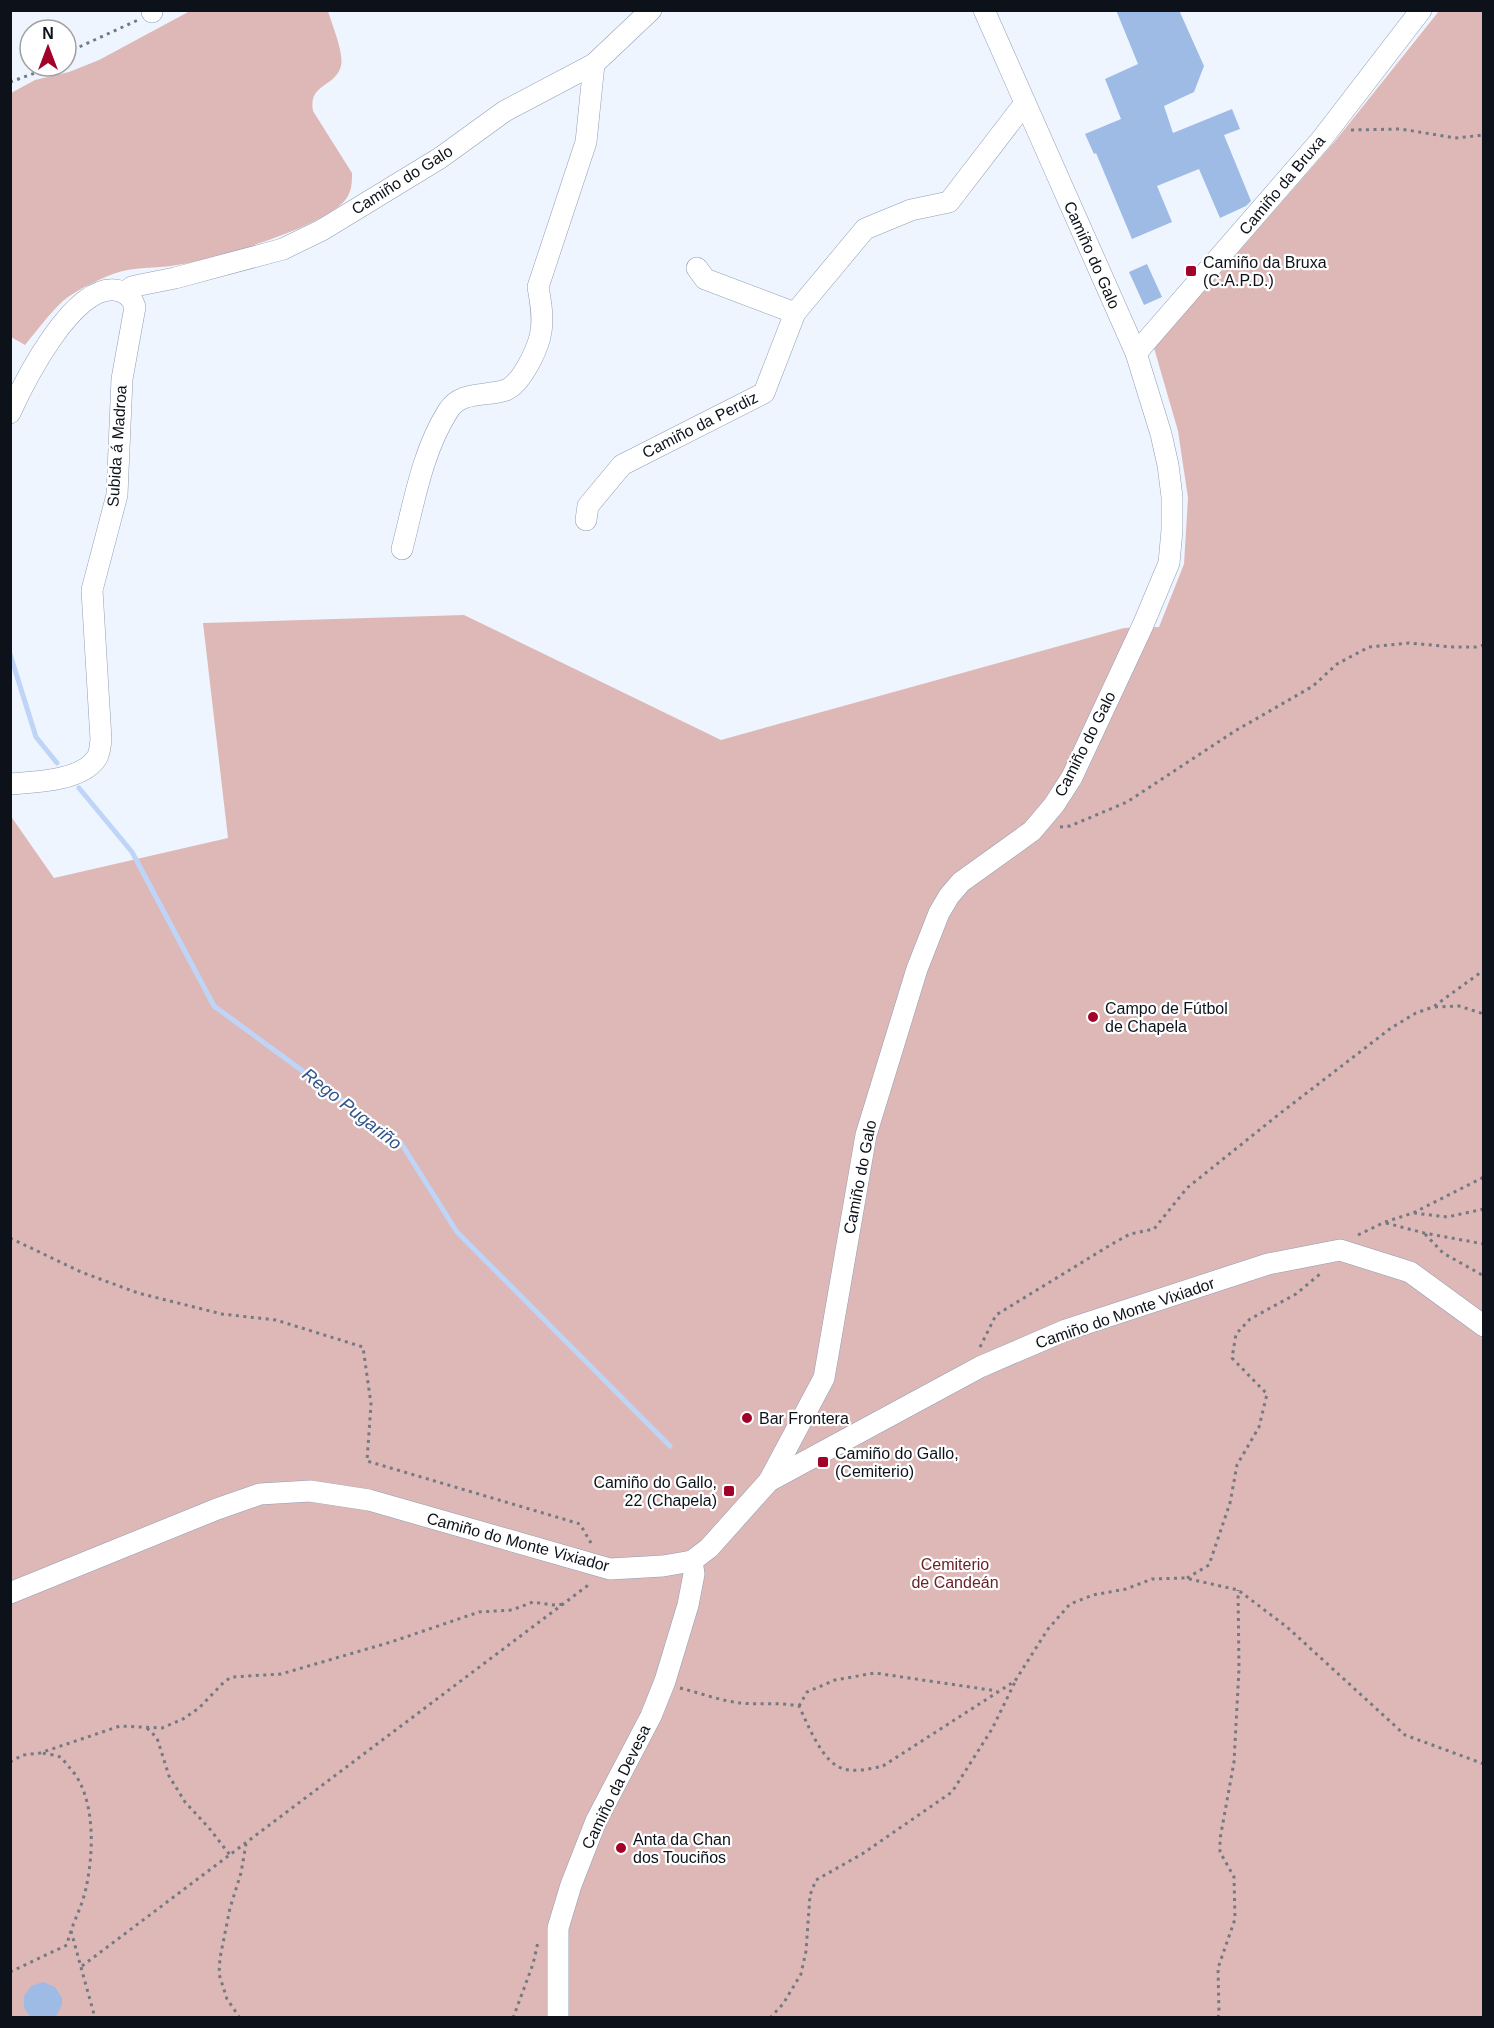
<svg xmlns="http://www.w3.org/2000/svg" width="1494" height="2028" font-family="Helvetica,sans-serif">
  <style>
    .green { fill: #deb8b7 }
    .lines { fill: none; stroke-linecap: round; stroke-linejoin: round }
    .stream { stroke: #bed5f8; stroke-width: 5 }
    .building { fill: #9ebbe5 }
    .minor-casing { stroke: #909eb4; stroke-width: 22 }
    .path { stroke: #747a82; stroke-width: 3; stroke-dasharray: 3 4.5; stroke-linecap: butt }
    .minor { stroke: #fff; stroke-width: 21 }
    .poi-dot { fill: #a2022a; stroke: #fff; stroke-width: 2 }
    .labels { text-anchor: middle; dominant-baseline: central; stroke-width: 4.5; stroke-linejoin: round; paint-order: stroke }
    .street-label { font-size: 16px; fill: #0d121a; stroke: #fff }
    .poi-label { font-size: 16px; fill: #0d121a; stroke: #fff; text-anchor: start }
    .park-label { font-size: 16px; fill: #692429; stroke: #fff }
    .water-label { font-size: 18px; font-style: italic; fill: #31558b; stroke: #fff }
  </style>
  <rect width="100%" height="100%" fill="#eff5fe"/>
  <g class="green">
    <path d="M190,11H328C332,25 344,52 341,66C335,88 308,83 313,111L352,173C352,182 352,191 346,199C325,227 213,260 177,265C155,269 134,266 113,274C98,280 81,288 68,297C55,306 36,332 25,345L11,337V93L35,80L69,72L99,60Z"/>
    <polygon points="1439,11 1483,11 1483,2017 11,2017 10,815 54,878 228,838 203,623 464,615 721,740 1124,628 1159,627 1184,564 1188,498 1178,431 1154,348 1336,140"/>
  </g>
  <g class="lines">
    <g class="stream">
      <polyline points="10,654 36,737 57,763"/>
      <polyline points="79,788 132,852 214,1006 401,1143 457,1232 670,1446"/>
    </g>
  </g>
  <g class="building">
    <polygon points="1116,10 1179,10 1204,66 1194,92 1164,106 1173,133 1232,109 1240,129 1224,135 1251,201 1246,206 1220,218 1199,169 1157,186 1172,222 1132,239 1096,153 1094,154 1085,134 1121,119 1105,79 1138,64"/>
    <polygon points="1147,264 1162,297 1144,305 1129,272"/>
    <polygon points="43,1982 55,1987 62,1998 62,2005 55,2018 31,2018 24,2008 24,1996 31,1986"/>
  </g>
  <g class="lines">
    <g class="minor-casing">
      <g id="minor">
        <polyline points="152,10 152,12"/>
        <polyline points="697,268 705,279 795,313"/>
        <polyline points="124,293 132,287 140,285 175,278 283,249 322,230 440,158 505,111 594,64 651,10"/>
        <polyline points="1136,353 1321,140 1421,10"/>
        <path d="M10,413C25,380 73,285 115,290C125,291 132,297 135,307L122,379L117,495L92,590L101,740C100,746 100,754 96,759C80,781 36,782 10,784"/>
        <polyline points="586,520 588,506 622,465 764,393 795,313 865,229 911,210 949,202 1025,103"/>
        <path d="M402,549C414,503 422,452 448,411C461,390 486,397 506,390C521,384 536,352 540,337C544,321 541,303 538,287L586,142L594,64"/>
        <polyline points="769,1481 824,1378 866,1135 917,969 939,913 949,896 961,882 1032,831 1054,805 1072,777 1143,625 1169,563 1172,530 1172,497 1168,465 1161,434 1136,353 984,10"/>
        <polyline points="10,1593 217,1509 260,1494 310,1491 369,1500 610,1569 663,1566 692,1561 709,1548 769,1481 980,1367 1066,1330 1268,1264 1340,1250 1410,1272 1484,1326"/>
        <polyline points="558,2018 558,1928 571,1885 596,1821 651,1716 665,1681 688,1605 694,1574 692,1561"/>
      </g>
    </g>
    <g class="path">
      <polyline points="66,53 138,20"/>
      <polyline points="10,82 38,72 47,66"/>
      <polyline points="1351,130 1401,129 1455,138 1484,135"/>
      <polyline points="1060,827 1070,826 1127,802 1235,731 1313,686 1337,664 1369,647 1409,643 1453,647 1476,647 1484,645"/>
      <polyline points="1435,1007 1459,1006 1484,1014"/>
      <polyline points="1414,1213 1447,1217 1484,1209"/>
      <polyline points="1386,1223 1424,1233 1484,1244"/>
      <polyline points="1425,1234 1443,1253 1484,1276"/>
      <polyline points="1358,1235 1385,1222 1413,1213 1484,1177"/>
      <polyline points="10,1238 81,1272 138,1293 222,1314 276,1320 363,1347 371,1404 367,1461 580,1524 591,1543"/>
      <polyline points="980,1347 996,1315 1112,1244 1130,1234 1154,1229 1187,1188 1278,1115 1391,1028 1416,1013 1433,1007 1484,970"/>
      <polyline points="1187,1578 1209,1565 1230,1503 1237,1465 1259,1427 1267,1394 1232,1358 1236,1334 1250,1319 1296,1294 1320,1274"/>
      <path d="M680,1688C700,1693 721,1701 741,1703C761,1705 780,1702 799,1706C807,1723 820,1756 837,1766C850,1774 869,1769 883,1766L1015,1681L1048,1629L1070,1604L1093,1595L1126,1589L1152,1579L1185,1578L1238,1590L1287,1627L1405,1735L1484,1764"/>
      <polyline points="799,1706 807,1692 835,1680 875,1673 997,1691"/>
      <polyline points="147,1728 157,1738 169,1776 185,1802 209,1828 230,1855"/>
      <polyline points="10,1762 23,1755 40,1753 120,1726 162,1728 183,1719 199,1708 225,1681 232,1677 281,1674 391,1642 479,1612 512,1610 533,1602 552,1605 564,1604"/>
      <polyline points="71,1931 95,2018"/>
      <polyline points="82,1966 591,1583"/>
      <path d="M10,1972L67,1945C71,1925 82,1908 86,1888C94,1852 96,1795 69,1767C67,1765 63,1759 60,1757C55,1755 47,1754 42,1753"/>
      <polyline points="240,2018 227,1999 219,1974 220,1958 230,1908 241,1873 246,1844"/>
      <polyline points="513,2018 533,1964 538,1942"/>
      <polyline points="770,2018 783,2004 801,1974 806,1951 810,1895 816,1880 862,1854 952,1792 992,1729 1015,1682"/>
      <polyline points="1218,2018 1219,2013 1218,1968 1235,1919 1234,1877 1220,1852 1220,1839 1234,1762 1239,1669 1238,1590"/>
    </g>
    <use href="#minor" class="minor"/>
  </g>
  <g class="poi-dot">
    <rect x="1185" y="265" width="12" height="12" rx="3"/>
    <circle cx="1093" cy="1017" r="6"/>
    <circle cx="747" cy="1418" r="6"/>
    <rect x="817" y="1456" width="12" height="12" rx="3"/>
    <rect x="723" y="1485" width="12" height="12" rx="3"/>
    <circle cx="621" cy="1848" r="6"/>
  </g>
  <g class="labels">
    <g class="street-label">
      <text transform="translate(402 180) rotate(-32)">Camiño do Galo</text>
      <text transform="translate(1282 185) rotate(-50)">Camiño da Bruxa</text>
      <text transform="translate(1092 255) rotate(66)">Camiño do Galo</text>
      <text transform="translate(700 425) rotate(-27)">Camiño da Perdiz</text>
      <text transform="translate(117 446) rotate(-86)">Subida á Madroa</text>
      <text transform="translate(1085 744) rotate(-63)">Camiño do Galo</text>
      <text transform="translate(860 1177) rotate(-79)">Camiño do Galo</text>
      <text transform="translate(1125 1313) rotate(-19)">Camiño do Monte Vixiador</text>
      <text transform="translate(518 1542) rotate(15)">Camiño do Monte Vixiador</text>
      <text transform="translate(616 1787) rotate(-64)">Camiño da Devesa</text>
    </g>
    <g class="poi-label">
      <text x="1203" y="262">Camiño da Bruxa<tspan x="1203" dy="18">(C.A.P.D.)</tspan></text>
      <text x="1105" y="1008">Campo de Fútbol<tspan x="1105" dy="18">de Chapela</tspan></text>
      <text x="759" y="1418">Bar Frontera</text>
      <text x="835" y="1453">Camiño do Gallo,<tspan x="835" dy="18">(Cemiterio)</tspan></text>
      <text x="717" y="1482" text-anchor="end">Camiño do Gallo,<tspan x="717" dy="18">22 (Chapela)</tspan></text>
      <text x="633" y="1839">Anta da Chan<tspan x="633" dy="18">dos Touciños</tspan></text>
    </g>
    <g class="park-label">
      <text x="955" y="1564">Cemiterio<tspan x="955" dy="18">de Candeán</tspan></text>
    </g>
    <g class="water-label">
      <text transform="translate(352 1109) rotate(38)">Rego Pugariño</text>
    </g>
  </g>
  <rect width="1494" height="2028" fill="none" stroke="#0d121a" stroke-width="24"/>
  <g transform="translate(48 48)"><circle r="28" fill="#ffffff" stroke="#9ea0a3" stroke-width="1.5"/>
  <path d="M0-4.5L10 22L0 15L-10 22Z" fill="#a2022a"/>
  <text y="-9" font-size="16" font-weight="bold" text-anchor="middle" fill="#0d121a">N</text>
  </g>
</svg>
